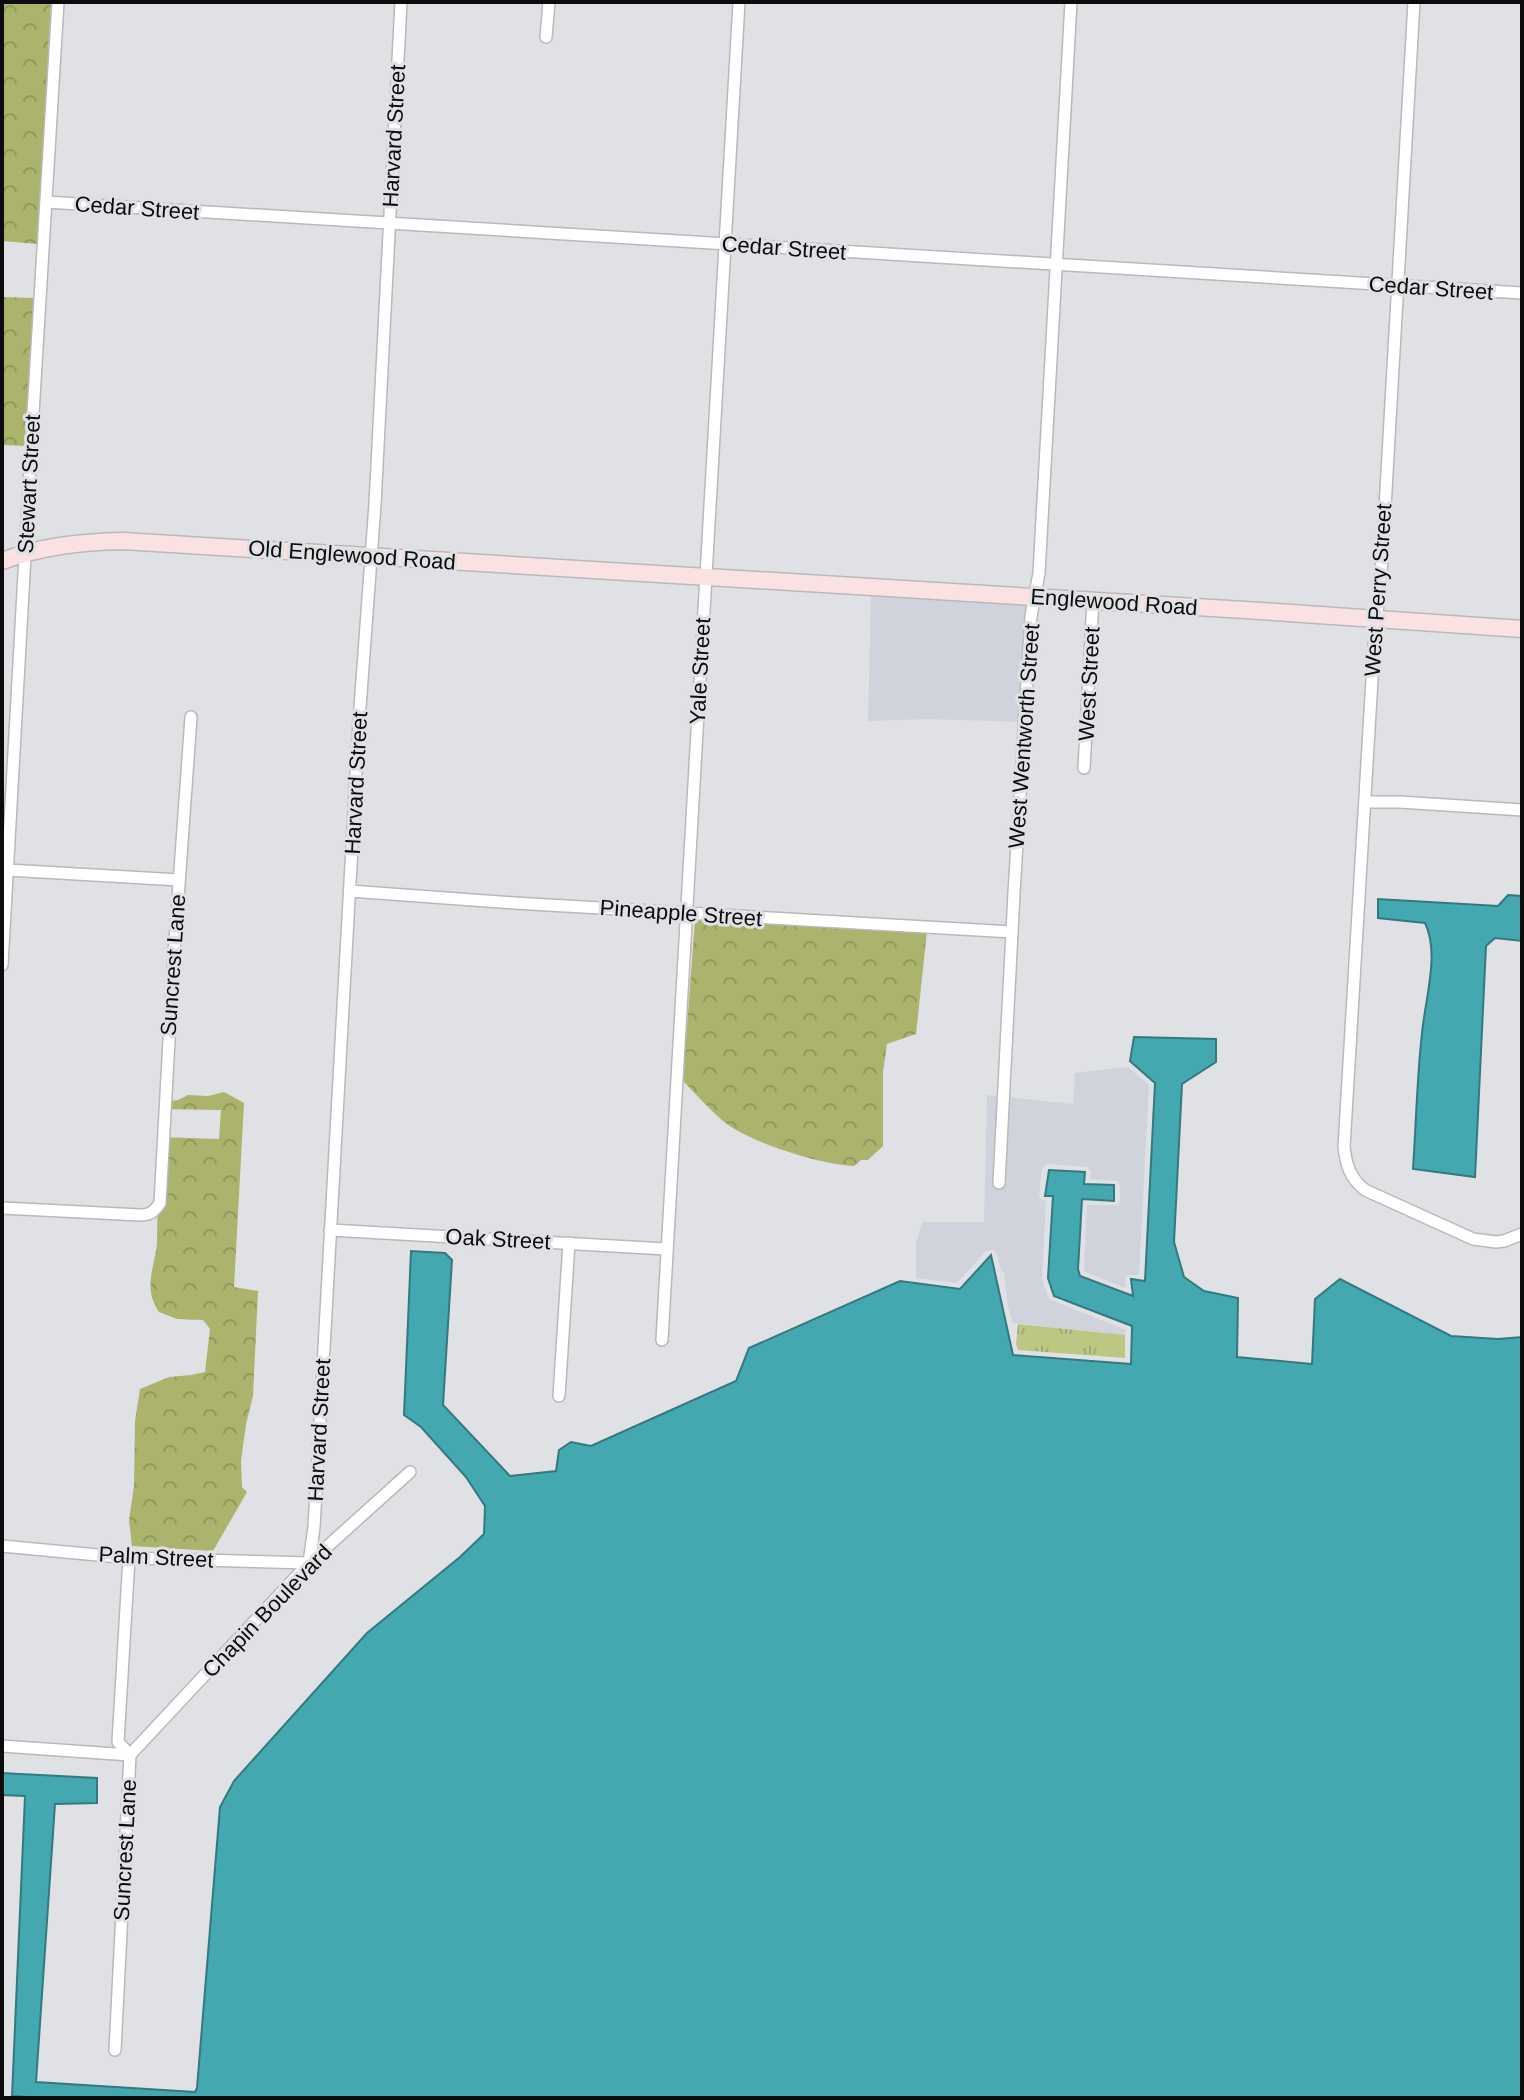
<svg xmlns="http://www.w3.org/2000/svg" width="1524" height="2100" font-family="Arial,sans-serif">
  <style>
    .built { fill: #d0d3dc }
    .grass { fill: url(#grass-tufts) }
    .forest { fill: url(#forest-crowns) }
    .water { fill: #44a8b0; stroke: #33797f; stroke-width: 2 }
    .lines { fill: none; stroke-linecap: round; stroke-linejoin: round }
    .street-casing { stroke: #b8b9bb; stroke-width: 14 }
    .secondary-casing { stroke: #b8b9bb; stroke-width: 19 }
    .street { stroke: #fff; stroke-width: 11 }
    .secondary { stroke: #fbe2e2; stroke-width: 16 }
    .labels { text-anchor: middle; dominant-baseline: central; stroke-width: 6; stroke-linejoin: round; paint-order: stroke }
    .street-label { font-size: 22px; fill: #0c0c0d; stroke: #e0e1e4 }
  </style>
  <defs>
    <pattern id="grass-tufts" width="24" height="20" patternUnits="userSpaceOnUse" patternTransform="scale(2)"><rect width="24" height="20" fill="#bec683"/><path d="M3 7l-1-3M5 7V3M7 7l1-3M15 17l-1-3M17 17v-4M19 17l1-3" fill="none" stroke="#a2a970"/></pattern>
    <pattern id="forest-crowns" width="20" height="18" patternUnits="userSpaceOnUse" patternTransform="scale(2)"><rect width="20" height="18" fill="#abb36d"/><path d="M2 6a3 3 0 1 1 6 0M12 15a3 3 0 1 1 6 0" fill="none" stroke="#92995d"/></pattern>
  </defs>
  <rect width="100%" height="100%" fill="#e0e1e4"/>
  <g class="built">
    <polygon points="871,593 1035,603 1025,722 927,719 868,721"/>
    <polygon points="1128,1067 1149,1085 1139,1275 1127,1275 1125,1278 1126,1288 1085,1272 1084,1268 1087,1205 1117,1205 1120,1201 1120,1186 1118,1181 1090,1179 1091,1171 1087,1167 1047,1164 1042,1169 1039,1195 1041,1200 1046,1201 1042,1278 1049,1299 1126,1330 1125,1335 1013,1323 1008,1307 1004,1272 1001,1270 997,1254 994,1250 986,1251 957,1283 916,1278 916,1243 922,1222 984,1222 987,1095 1073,1104 1075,1073"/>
  </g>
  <polygon class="grass" points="1018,1324 1125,1335 1125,1358 1018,1350 1016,1344"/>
  <g class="forest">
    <polygon points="2,2 51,2 38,244 2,241"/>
    <polygon points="2,297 35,298 27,446 2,445"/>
    <path d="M744,918L927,931L916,1034L887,1044L883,1072V1146L868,1160H861L854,1166C821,1165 748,1142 723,1121C709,1109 696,1094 683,1081L695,920Z"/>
    <path d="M224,1092L244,1103L234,1287L258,1291L253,1396L246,1424L241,1461L242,1487L247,1492L213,1551L132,1546L129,1520L134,1486L135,1421L140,1389L169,1377L191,1375L205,1372L210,1329L203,1320L177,1319L159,1312C140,1284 159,1262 157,1233L160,1137L219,1139L221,1110L158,1109L162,1102L178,1100L188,1095L208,1096Z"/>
  </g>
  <g class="water">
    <path d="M1508,895L1522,896V941L1495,938L1486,946L1475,1177L1413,1169C1416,1124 1417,1078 1422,1033C1425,1000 1440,953 1425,923L1378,918V899L1498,906Z"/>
    <polygon points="1134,1037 1216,1039 1216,1062 1182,1084 1174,1242 1184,1277 1204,1291 1238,1298 1237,1357 1312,1364 1315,1299 1340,1279 1451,1336 1498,1339 1522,1337 1522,2098 42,2098 12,2096 25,1796 2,1795 2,1773 97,1778 97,1803 55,1804 36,2082 195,2092 197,2088 220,1807 234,1781 367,1633 460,1557 484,1534 485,1506 466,1477 421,1427 404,1415 411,1251 445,1253 452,1260 443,1405 510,1476 556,1471 559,1450 571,1442 591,1446 736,1381 749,1348 900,1281 960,1289 991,1255 1013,1355 1131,1364 1132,1326 1054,1296 1048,1278 1053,1196 1045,1196 1049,1170 1085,1172 1084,1184 1114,1185 1114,1201 1082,1199 1078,1269 1080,1276 1133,1296 1131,1279 1145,1281 1155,1083 1130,1061"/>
  </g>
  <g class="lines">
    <g class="street-casing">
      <g id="street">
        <path d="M1414,2L1382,560L1374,646L1344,1147C1346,1165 1350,1178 1365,1190L1473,1239L1496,1242L1504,1241L1522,1234"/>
        <polyline points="546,37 549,2"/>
        <polyline points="46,202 1522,293"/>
        <polyline points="1084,768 1093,600"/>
        <polyline points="1366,802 1400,802 1522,810"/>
        <polyline points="8,870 179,880"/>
        <polyline points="350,891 514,903 1012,932"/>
        <polyline points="2,965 33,414 58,2"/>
        <polyline points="999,1183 1014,893 1031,616 1039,573 1071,2"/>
        <path d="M2,1208L140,1215C150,1215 154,1212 160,1203L173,968L191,717"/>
        <polyline points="330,1230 666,1249"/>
        <polyline points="662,1340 739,2"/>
        <polyline points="559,1396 569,1243"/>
        <polyline points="2,1546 129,1558 309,1563 314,1527 359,721 375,504 401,2"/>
        <polyline points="2,1746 130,1755 309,1563 410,1472"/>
        <polyline points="115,2050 130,1755 118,1742 129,1558"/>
      </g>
    </g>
    <g class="secondary-casing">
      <path id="secondary" d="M2,561C42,546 81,542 123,541L1261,611L1522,629"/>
    </g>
    <use href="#street" class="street"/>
    <use href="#secondary" class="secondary"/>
  </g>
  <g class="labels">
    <g class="street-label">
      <text transform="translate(394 136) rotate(-87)">Harvard Street</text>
      <text transform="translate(137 208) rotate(4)">Cedar Street</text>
      <text transform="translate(784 248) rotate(4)">Cedar Street</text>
      <text transform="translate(1431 288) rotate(4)">Cedar Street</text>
      <text transform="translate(29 484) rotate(-87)">Stewart Street</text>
      <text transform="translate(352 555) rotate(4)">Old Englewood Road</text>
      <text transform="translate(1378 590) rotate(-86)">West Perry Street</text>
      <text transform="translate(1114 602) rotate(4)">Englewood Road</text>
      <text transform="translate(700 671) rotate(-87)">Yale Street</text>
      <text transform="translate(1089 684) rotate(-87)">West Street</text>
      <text transform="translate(1024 736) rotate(-86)">West Wentworth Street</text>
      <text transform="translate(356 783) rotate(-87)">Harvard Street</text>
      <text transform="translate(681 913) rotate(4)">Pineapple Street</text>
      <text transform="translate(173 965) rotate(-86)">Suncrest Lane</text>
      <text transform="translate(498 1239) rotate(3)">Oak Street</text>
      <text transform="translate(319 1430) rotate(-87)">Harvard Street</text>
      <text transform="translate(156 1557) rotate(3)">Palm Street</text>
      <text transform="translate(267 1611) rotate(-46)">Chapin Boulevard</text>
      <text transform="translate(125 1850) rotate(-87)">Suncrest Lane</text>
    </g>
  </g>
  <rect width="1524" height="2100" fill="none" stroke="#0c0c0d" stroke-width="8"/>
</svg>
